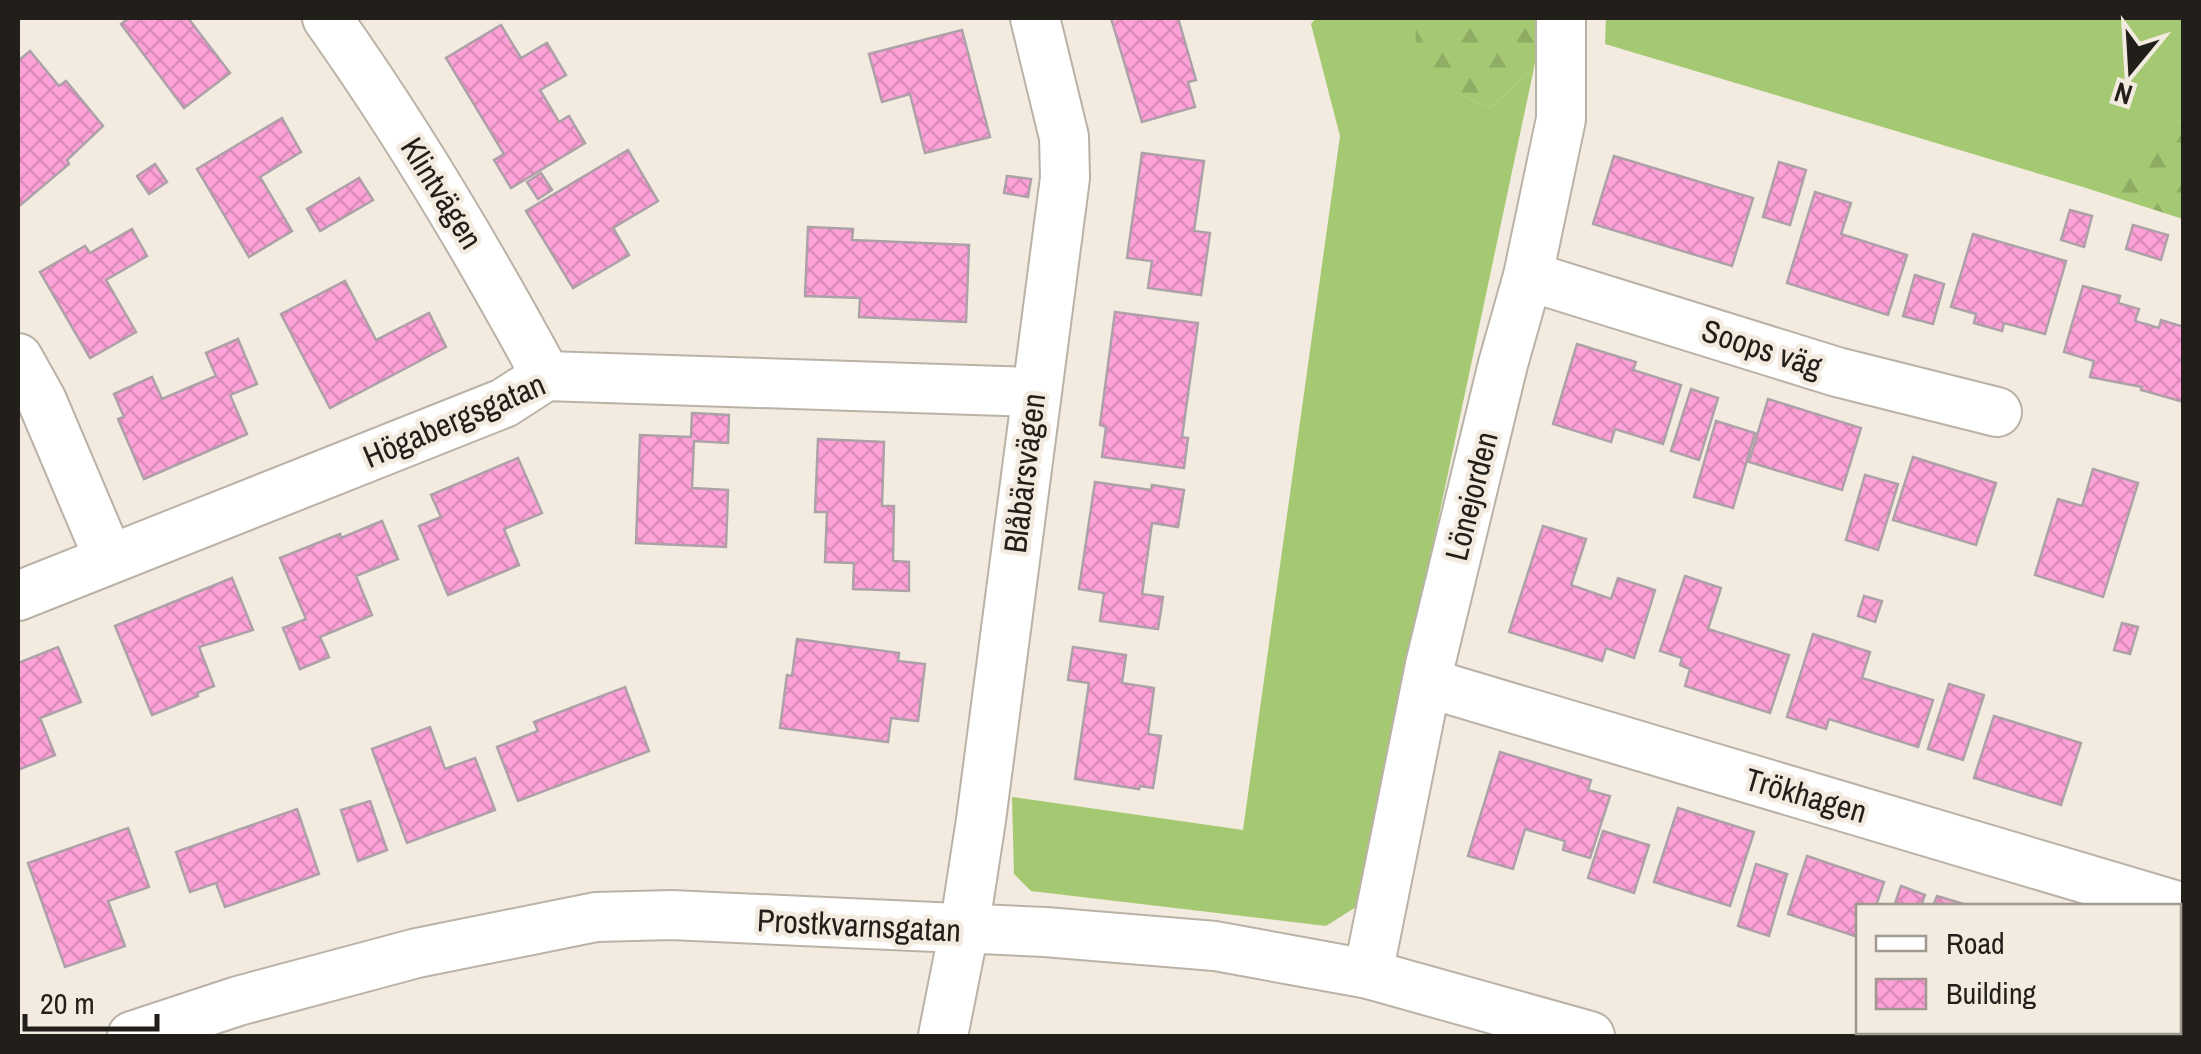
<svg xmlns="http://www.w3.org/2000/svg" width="2201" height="1054" font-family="'Archivo Narrow',sans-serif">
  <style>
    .grass { fill: #a5c973 }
    .forest { fill: url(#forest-firs) }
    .building { fill: url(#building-cross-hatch); stroke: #aea0a8; stroke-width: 2.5 }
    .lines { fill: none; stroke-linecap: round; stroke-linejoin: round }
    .street-casing { stroke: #bab2a6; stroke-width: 52 }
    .street { stroke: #fff; stroke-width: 48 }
    .labels { text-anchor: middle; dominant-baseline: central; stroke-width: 9; stroke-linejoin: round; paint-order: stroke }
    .street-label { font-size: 32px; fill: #221f1a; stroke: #f3ebdf }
  </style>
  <defs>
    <pattern id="forest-firs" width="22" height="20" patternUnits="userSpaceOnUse" patternTransform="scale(2.5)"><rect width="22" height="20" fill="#a5c973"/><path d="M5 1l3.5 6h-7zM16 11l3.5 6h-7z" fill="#8eac63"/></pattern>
    <pattern id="building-cross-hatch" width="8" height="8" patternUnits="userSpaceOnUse" patternTransform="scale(2.5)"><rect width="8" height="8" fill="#ffa2d8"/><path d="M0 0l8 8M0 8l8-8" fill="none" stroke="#da8bb9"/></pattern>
  </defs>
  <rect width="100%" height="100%" fill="#f3ebdf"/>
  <g class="grass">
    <polygon points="1316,18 1416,18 1416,74 1490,108 1534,68 1356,907 1326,926 1031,891 1014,874 1012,797 1243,830 1340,136 1311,24"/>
    <polygon points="1606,18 2183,18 2183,119 2083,187 1605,44"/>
  </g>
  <g class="forest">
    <polygon points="1416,18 1542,18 1534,68 1490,108 1415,74"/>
    <polygon points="2183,119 2183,219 2083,187 2083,186"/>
  </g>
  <g class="building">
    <polygon points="129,18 188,18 230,73 184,108 121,24"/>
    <polygon points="1111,18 1178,18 1196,80 1188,82 1195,107 1142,122"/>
    <polygon points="501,25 521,58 547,43 566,75 540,90 559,122 569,116 585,143 511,188 494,160 504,154 446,58"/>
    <polygon points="962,30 990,137 925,153 910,94 882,102 869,54"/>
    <polygon points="30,51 59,86 66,81 103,126 67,160 69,164 18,207 18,61"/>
    <polygon points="282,118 301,152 260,177 292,231 249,257 197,169"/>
    <polygon points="628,150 658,201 613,228 629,255 573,288 526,211"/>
    <polygon points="1142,153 1204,161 1194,231 1210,233 1201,295 1148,288 1152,261 1127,258"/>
    <polygon points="1614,156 1753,198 1732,266 1593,224"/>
    <polygon points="1779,162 1806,170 1790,225 1763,217"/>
    <polygon points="155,164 167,182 149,194 137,176"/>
    <polygon points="541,173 552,190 538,199 527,182"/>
    <polygon points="1007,176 1031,179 1028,197 1004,193"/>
    <polygon points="359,178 373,200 320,231 307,209"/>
    <polygon points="1815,192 1851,203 1841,234 1907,255 1888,315 1787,283"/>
    <polygon points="2070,210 2092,216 2084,247 2061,240"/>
    <polygon points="2133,225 2168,235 2161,260 2126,249"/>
    <polygon points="808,227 853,229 852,240 969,245 966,322 859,317 860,298 805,296"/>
    <polygon points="132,229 147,256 106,280 136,332 90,358 40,272 85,246 90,253"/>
    <polygon points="1973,234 2066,261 2045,334 2004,323 2002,331 1974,323 1976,314 1951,307"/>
    <polygon points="1915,275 1944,284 1933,324 1903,316"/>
    <polygon points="345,281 376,340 429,313 446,347 330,408 281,314"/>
    <polygon points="2083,286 2120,296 2118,303 2139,309 2135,321 2159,328 2161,320 2184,327 2184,402 2141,390 2142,387 2090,377 2094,361 2064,352"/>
    <polygon points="1115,312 1198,323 1182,437 1188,438 1184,468 1102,457 1106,427 1100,425"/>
    <polygon points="238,339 257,384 230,395 247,434 144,479 118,419 124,417 114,394 152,377 162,399 216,376 206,353"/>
    <polygon points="1577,344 1636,362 1633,370 1681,385 1663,444 1615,429 1611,442 1553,424"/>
    <polygon points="1691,389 1718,398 1699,460 1671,451"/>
    <polygon points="1768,399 1861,428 1842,490 1749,462"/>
    <polygon points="692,413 729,415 728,443 694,441 692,488 728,490 726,547 636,543 640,435 691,437"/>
    <polygon points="1716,421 1755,433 1733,508 1694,497"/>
    <polygon points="818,439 884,442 882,506 894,506 893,561 909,562 909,591 853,589 854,563 825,562 827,512 815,512"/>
    <polygon points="1913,457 1996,483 1976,545 1893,520"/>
    <polygon points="518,458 542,513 504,529 519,565 448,595 419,526 441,517 431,495"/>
    <polygon points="2093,469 2138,483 2103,597 2035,575 2058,499 2082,506"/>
    <polygon points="1865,475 1898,484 1878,550 1846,540"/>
    <polygon points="1095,482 1151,490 1152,485 1184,490 1178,527 1152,523 1142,594 1163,597 1158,629 1100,621 1104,593 1079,589"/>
    <polygon points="382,521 398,559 356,576 372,615 320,637 329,657 300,669 283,628 306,619 280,558 340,534 341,538"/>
    <polygon points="1543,526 1586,539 1571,585 1611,599 1618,578 1655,590 1634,658 1606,648 1602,661 1509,632"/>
    <polygon points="1685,576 1721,588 1708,629 1789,655 1770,713 1685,686 1690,669 1680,665 1682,658 1660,651"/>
    <polygon points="232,578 253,630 199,647 214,686 197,693 198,696 152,715 115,626"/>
    <polygon points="1864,596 1882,601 1875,622 1858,616"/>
    <polygon points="2122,623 2138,627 2130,654 2114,650"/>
    <polygon points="1813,634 1870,652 1862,678 1933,700 1918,747 1829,719 1826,729 1787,717"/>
    <polygon points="797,639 899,653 898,661 925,664 918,721 891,718 888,742 780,728 787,675 792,676"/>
    <polygon points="58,647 81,702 40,718 55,755 18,770 18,663"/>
    <polygon points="1073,647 1126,655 1122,683 1154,688 1148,734 1161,736 1153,788 1140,786 1139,789 1075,779 1089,683 1068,680"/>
    <polygon points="1949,684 1984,695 1963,760 1928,749"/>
    <polygon points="625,687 649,751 518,801 497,747 538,731 534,722"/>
    <polygon points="1994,716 2081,743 2061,805 1974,778"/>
    <polygon points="430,727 445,769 475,758 495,810 407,843 372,749"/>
    <polygon points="1500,752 1591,780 1588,790 1610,796 1590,858 1563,850 1565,841 1525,829 1513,869 1468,856"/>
    <polygon points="370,801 387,850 358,861 341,810"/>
    <polygon points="1678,808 1754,832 1730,906 1654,882"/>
    <polygon points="297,809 319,874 225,907 216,883 190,892 176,852"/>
    <polygon points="128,828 149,887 108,901 125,946 65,967 28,863"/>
    <polygon points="1603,831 1649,845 1634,893 1588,878"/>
    <polygon points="1807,856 1884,882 1876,906 1858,906 1858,937 1788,914"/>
    <polygon points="1756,864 1787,874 1769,936 1738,926"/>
    <polygon points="1901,886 1925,895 1921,906 1894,906"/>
    <polygon points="1937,896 1970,906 1933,906"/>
    <polygon points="2178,966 2184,967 2184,1029 2178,1028"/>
  </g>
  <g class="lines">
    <g class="street-casing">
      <g id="street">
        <path d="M327,18C408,132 479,252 546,376"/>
        <polyline points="1528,276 1837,372 1997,412"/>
        <polyline points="18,358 42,401 109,559"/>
        <polyline points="18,596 504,403 546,376 1035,392"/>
        <polyline points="1428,683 2184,908"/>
        <polyline points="1368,974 1430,665 1503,364 1528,276 1561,119 1561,18"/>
        <polyline points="132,1036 238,1001 417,953 596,917 671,915 1045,932 1215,946 1368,974 1590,1036"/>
        <polyline points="943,1036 964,930 981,820 1065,178 1064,137 1035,18"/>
      </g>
    </g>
    <use href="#street" class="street"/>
  </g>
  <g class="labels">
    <g class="street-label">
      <text transform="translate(442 193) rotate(58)">Klintvägen</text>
      <text transform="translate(1762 348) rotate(18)">Soops väg</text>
      <text transform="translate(454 420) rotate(-23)">Högabergsgatan</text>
      <text transform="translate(1024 473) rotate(-83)">Blåbärsvägen</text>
      <text transform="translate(1471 496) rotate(-76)">Lönejorden</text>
      <text transform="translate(1806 795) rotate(16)">Trökhagen</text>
      <text transform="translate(859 925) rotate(3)">Prostkvarnsgatan</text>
    </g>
  </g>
  <rect width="2201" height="1054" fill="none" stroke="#221f1a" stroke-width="40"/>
  <rect x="1856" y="904" width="325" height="130" fill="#f3ebdf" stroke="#9f9990" stroke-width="2.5"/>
  <rect x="1876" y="936" width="50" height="15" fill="#ffffff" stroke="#9f9990" stroke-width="2.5"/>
  <text x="1946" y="954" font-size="30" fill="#221f1a">Road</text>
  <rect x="1876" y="979" width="50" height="30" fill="url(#building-cross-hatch)" stroke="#9f9990" stroke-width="2.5"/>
  <text x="1946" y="1004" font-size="30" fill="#221f1a">Building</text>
  <g transform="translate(2131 70) rotate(198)" stroke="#f3ebdf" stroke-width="8" paint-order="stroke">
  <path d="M0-8L18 38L0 25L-18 38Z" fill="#221f1a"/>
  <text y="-15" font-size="28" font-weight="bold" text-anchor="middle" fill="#221f1a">N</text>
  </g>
  <path d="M25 1014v15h132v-15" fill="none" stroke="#221f1a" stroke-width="5"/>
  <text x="40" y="1014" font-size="30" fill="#221f1a" stroke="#f3ebdf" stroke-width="8" paint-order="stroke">20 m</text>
</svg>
